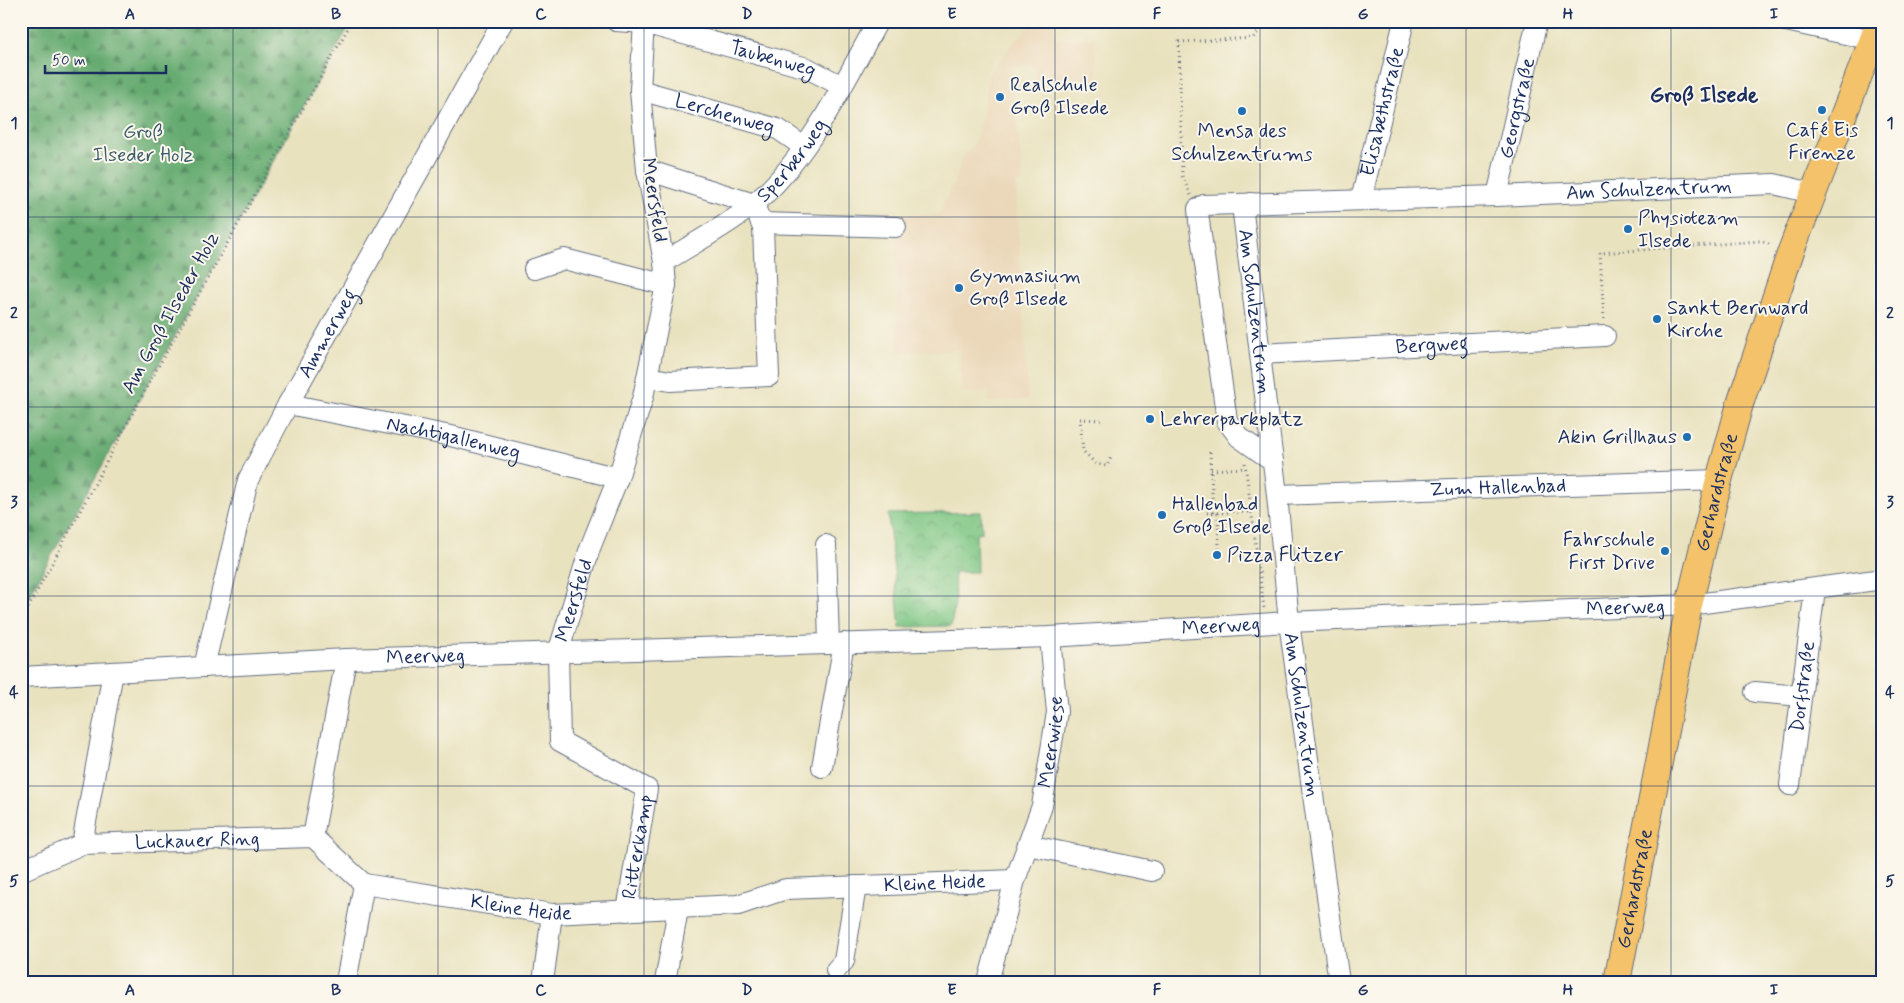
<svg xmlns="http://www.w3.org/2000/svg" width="1904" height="1003" font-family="Mynerve,sans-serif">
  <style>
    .built { fill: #ebd8ba }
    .forest { fill: url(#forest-firs); stroke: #406d68 }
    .park { fill: url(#park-crowns); stroke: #4c7a70 }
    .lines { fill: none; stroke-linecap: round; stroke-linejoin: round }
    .minor-casing { stroke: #636e80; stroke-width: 22 }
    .major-casing { stroke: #636e80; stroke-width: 28 }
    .path { stroke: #636e80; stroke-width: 3; stroke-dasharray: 1 4; stroke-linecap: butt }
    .minor { stroke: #fff; stroke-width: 20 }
    .major { stroke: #f4c26a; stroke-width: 26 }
    .grid { fill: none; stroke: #1b2f5e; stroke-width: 1; stroke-opacity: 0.55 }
    .poi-dot { fill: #1f6fb2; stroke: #fbf7ec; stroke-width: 2 }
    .labels { text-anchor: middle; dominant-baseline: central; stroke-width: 4; stroke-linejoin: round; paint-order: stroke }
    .street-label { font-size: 20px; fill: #1b2f5e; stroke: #fbf7ec }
    .poi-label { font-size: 20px; fill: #1b2f5e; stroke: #fbf7ec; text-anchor: start }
    .park-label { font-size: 20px; fill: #385c69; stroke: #fbf7ec }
    .quarter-label { font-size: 22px; font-weight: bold; fill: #1b2f5e; stroke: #fbf7ec }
    .neatline { fill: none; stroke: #1b2f5e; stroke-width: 2 }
    .grid-label { font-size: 16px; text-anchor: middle; font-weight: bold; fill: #1b2f5e }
  </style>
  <defs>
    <pattern id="forest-firs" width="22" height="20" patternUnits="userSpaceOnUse" patternTransform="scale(1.25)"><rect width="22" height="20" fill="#66ab71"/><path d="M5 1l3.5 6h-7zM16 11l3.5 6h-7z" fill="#538c60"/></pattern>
    <pattern id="park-crowns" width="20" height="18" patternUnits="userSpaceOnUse" patternTransform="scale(1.25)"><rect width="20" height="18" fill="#7dc683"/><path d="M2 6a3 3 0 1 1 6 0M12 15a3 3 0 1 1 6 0" fill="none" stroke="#66a16e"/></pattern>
  </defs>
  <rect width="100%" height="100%" fill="#fbf7ec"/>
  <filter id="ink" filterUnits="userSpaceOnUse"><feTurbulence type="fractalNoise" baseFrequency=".02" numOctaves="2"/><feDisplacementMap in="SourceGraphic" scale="10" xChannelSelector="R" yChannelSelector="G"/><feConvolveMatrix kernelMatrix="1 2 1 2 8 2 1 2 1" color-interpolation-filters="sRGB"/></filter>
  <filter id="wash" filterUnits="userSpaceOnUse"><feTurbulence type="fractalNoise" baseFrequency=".0096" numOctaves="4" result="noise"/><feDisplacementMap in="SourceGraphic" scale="20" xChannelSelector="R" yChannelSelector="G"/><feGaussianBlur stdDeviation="1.12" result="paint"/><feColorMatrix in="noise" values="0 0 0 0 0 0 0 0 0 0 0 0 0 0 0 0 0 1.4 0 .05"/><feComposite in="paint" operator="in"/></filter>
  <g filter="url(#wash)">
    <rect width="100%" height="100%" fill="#e9e2bf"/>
    <polygon class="built" points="1031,21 1054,21 1055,39 1095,38 1097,80 1037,81 1035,65 1012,66 1023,182 1016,183 1028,400 989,402 988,392 962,393 959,350 898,352 896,214 938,215 954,183 962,158 975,143 983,113 988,76 1009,48 1031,25"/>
    <polygon class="forest" points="21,21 352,21 21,610"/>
    <polygon class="park" points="981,512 982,532 976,533 977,572 954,572 955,603 951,626 900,627 888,514"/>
  </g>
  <g filter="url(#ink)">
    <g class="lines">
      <g class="minor-casing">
        <g id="minor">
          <path id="s1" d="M616,21L644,23L807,68L842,86"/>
          <polyline points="1786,21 1873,40 1883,45"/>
          <path id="s2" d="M640,90L778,129L804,147"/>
          <polyline points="647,170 754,204 763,228 769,376 670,381 648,377"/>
          <path id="s3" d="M1497,196L1537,21"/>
          <path id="s4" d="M1361,200L1404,21"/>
          <path id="s5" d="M1251,203L1243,213L1277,495L1289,622L1339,982"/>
          <polyline points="761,223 896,227"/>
          <path id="s6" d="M664,262C694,243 727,226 754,204C807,160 845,81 878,21"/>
          <polyline points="534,269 564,259 666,285"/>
          <path id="s7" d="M1260,354L1605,336"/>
          <path id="s8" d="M288,404L451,436L618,478"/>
          <path id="s9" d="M1273,461L1239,437L1227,421L1199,221L1198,209L1204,205L1497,196L1774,184L1812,193"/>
          <path id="s10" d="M1277,495L1719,480"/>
          <polyline points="826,545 829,644"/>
          <path id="s11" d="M204,667L248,480L288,404L503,21"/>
          <path id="s12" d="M21,677L346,659L1050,637L1289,622L1689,605L1883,579"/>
          <polyline points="1755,692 1801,696"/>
          <polyline points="822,767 844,643"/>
          <path id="s13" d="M1790,785L1815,589"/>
          <polyline points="313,837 346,659"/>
          <polyline points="82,844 113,672"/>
          <polyline points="1028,845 1152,871"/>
          <path id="s14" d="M21,871L82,844L313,837L364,884L346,982"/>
          <path id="s15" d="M364,884L552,914L738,905L786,889L1015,880"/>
          <path id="s16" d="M627,911L647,789L560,741L558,653L590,548L618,478L643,397L666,285L664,262L647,170L640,90L644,21"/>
          <polyline points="836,970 844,961 856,886"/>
          <polyline points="543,982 552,914"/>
          <polyline points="665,982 678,909"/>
          <path id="s17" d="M988,982L1015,880L1042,806L1057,712L1050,637"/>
        </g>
      </g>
      <g class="major-casing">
        <g id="major">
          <path id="s18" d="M1617,982L1689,605L1719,480L1740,404L1791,251L1880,21"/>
        </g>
      </g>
      <g class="path">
        <polyline points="1191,195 1182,176 1179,42 1253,38 1267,21"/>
        <polyline points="1604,319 1600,253 1760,241 1772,245"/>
        <polyline points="1101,420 1080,419 1083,451 1096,464 1107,466 1112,455"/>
        <polyline points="1210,452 1213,513"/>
        <polyline points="1245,463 1264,608"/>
        <polyline points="1211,470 1246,468"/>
        <polyline points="1207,513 1251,512"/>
        <polyline points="1218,513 1219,549"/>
        <polyline points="21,621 149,383 352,21"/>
      </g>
      <use href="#minor" class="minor"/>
      <use href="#major" class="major"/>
    </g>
  </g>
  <path class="grid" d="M233,21V982M438,21V982M644,21V982M849,21V982M1055,21V982M1260,21V982M1466,21V982M1671,21V982M21,217H1883M21,407H1883M21,596H1883M21,786H1883"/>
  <g class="poi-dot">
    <circle cx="1000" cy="97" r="5"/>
    <circle cx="1822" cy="110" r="5"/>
    <circle cx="1242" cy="111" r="5"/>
    <circle cx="1628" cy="229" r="5"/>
    <circle cx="959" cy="288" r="5"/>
    <circle cx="1657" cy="319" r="5"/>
    <circle cx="1150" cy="419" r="5"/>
    <circle cx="1687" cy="437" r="5"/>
    <circle cx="1162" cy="515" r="5"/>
    <circle cx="1665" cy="551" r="5"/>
    <circle cx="1217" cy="555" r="5"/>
  </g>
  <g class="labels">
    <g class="street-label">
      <text stroke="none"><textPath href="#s1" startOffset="162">Taubenweg</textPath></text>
      <text stroke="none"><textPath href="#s3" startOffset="90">Georgstraße</textPath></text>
      <text stroke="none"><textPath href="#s4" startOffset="91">Elisabethstraße</textPath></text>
      <text stroke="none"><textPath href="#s2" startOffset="88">Lerchenweg</textPath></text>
      <text stroke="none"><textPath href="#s6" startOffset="165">Sperberweg</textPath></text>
      <text stroke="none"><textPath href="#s9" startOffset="728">Am Schulzentrum</textPath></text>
      <text transform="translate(654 200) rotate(81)">Meersfeld</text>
      <text stroke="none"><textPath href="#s5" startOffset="112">Am Schulzentrum</textPath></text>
      <text transform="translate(171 313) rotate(-61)">Am Groß Ilseder Holz</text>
      <text stroke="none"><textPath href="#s11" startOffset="359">Ammerweg</textPath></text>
      <text stroke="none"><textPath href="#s7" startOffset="172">Bergweg</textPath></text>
      <text stroke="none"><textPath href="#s8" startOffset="169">Nachtigallenweg</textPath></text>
      <text stroke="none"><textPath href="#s10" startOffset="221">Zum Hallenbad</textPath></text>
      <text stroke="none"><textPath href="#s18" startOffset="500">Gerhardstraße</textPath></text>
      <text stroke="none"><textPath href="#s16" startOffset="366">Meersfeld</textPath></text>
      <text stroke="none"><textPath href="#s12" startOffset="1606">Meerweg</textPath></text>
      <text stroke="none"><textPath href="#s12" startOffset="1201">Meerweg</textPath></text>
      <text stroke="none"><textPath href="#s12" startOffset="405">Meerweg</textPath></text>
      <text stroke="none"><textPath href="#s13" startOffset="99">Dorfstraße</textPath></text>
      <text stroke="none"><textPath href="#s5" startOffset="518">Am Schulzentrum</textPath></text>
      <text stroke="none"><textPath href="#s17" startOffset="249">Meerwiese</textPath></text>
      <text stroke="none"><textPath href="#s14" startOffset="182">Luckauer Ring</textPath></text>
      <text stroke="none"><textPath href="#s16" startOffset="65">Ritterkamp</textPath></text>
      <text stroke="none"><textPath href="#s15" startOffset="576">Kleine Heide</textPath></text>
      <text stroke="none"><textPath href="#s18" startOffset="95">Gerhardstraße</textPath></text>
      <text stroke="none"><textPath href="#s15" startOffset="159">Kleine Heide</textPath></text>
    </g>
    <g class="poi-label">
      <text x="1010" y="85">Realschule<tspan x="1010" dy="23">Groß Ilsede</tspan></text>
      <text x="1822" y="130" text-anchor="middle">Café Eis<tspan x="1822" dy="23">Firenze</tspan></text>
      <text x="1242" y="131" text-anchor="middle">Mensa des<tspan x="1242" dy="23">Schulzentrums</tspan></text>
      <text x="1638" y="218">Physioteam<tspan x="1638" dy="23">Ilsede</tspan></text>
      <text x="969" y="276">Gymnasium<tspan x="969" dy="23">Groß Ilsede</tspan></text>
      <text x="1667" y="308">Sankt Bernward<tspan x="1667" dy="23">Kirche</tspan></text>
      <text x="1160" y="419">Lehrerparkplatz</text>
      <text x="1677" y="437" text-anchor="end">Akin Grillhaus</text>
      <text x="1172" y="504">Hallenbad<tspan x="1172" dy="23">Groß Ilsede</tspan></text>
      <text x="1655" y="540" text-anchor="end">Fahrschule<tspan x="1655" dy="23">First Drive</tspan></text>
      <text x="1227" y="555">Pizza Flitzer</text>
    </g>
    <g class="park-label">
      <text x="143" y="132">Groß<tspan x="143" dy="23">Ilseder Holz</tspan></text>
    </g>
    <g class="quarter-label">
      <text x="1704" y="96">Groß Ilsede</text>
    </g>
  </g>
  <rect width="1904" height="1003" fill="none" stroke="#fbf7ec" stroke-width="55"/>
  <path d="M45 65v8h121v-8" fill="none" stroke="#1b2f5e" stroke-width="2.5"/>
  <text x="52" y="65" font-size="15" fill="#1b2f5e" stroke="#fbf7ec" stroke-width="4" paint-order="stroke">50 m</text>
  <rect x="28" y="28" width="1848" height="948" class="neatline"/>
  <g class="grid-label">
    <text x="130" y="19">A</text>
    <text x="336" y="19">B</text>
    <text x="541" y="19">C</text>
    <text x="747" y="19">D</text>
    <text x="952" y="19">E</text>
    <text x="1157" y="19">F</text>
    <text x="1363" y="19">G</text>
    <text x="1568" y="19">H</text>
    <text x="1774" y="19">I</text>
    <text x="14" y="128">1</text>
    <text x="1890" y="128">1</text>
    <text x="14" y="318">2</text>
    <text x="1890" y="318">2</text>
    <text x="14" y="507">3</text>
    <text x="1890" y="507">3</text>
    <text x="14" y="697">4</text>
    <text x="1890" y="697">4</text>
    <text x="14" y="886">5</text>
    <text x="1890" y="886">5</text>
    <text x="130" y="995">A</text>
    <text x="336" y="995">B</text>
    <text x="541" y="995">C</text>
    <text x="747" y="995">D</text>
    <text x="952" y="995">E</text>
    <text x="1157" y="995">F</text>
    <text x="1363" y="995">G</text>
    <text x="1568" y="995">H</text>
    <text x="1774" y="995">I</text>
  </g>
</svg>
